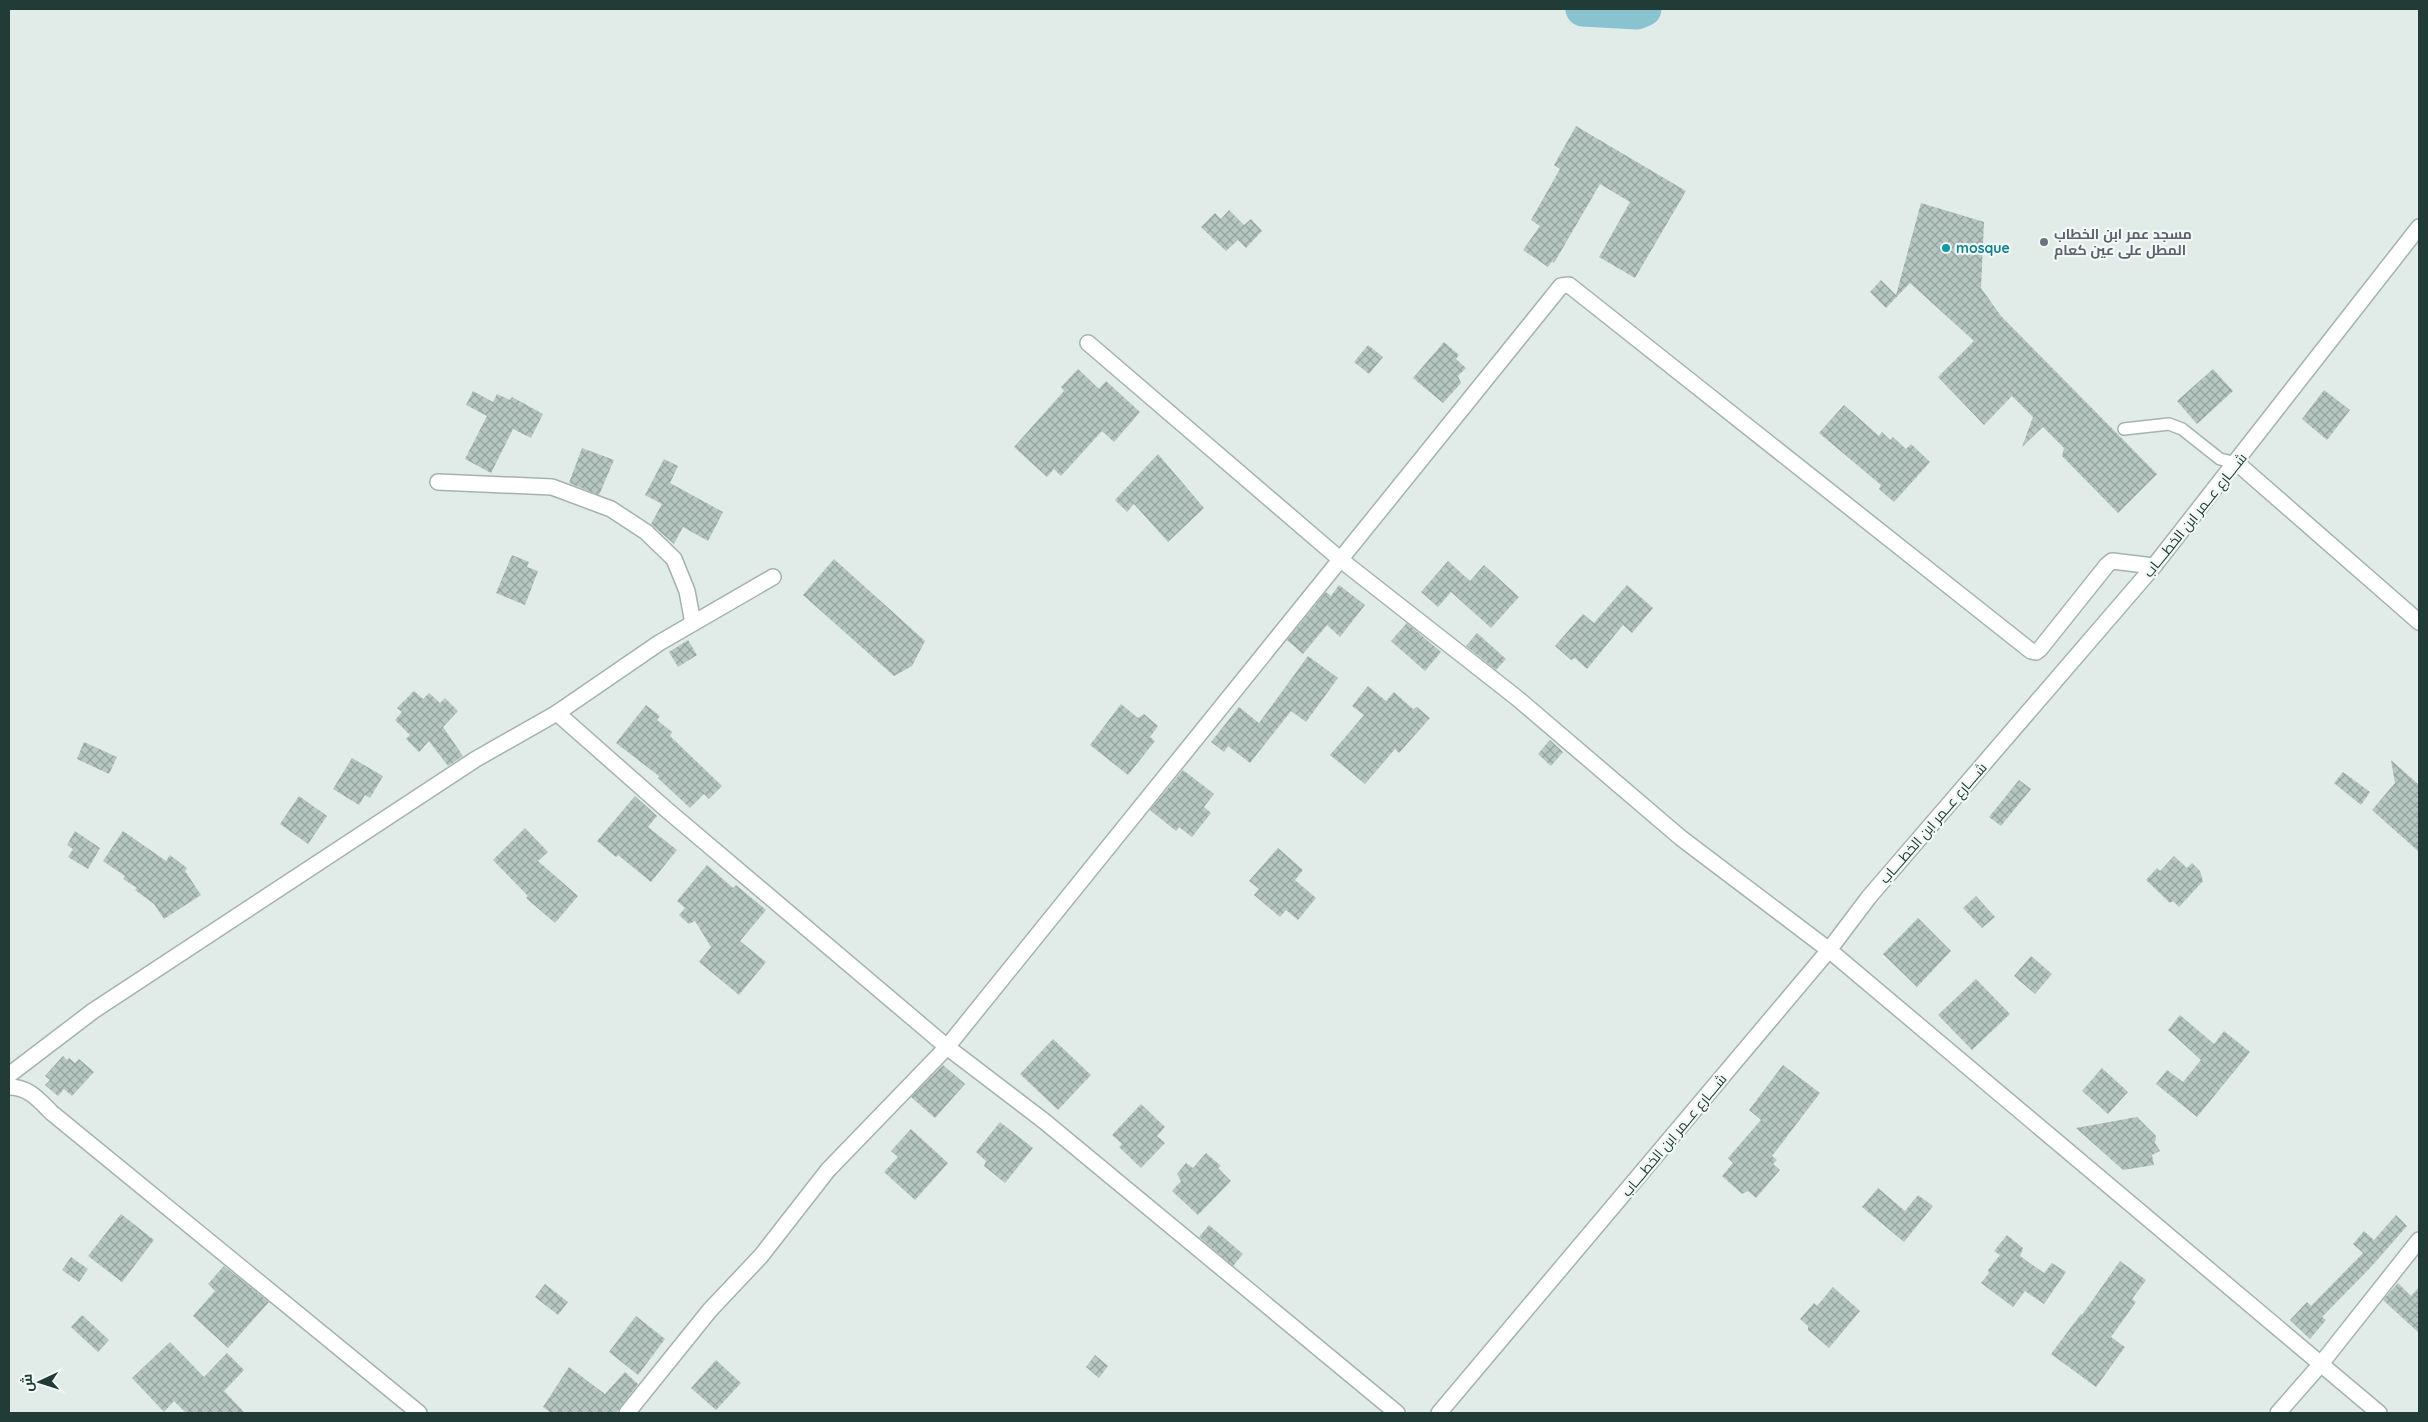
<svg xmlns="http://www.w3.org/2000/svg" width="2428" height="1422" font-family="Quicksand,Cairo,sans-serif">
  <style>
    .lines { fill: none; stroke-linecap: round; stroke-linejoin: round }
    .river { stroke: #89c3d0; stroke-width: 35 }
    .building { fill: url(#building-cross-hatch) }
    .service-casing { stroke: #a4b3ae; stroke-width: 14 }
    .minor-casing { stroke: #a4b3ae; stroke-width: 18 }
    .service { stroke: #fff; stroke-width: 11 }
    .minor { stroke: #fff; stroke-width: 15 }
    .worship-dot { fill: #6b7280; stroke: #f1f8f5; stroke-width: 2 }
    .culture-dot { fill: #0f9aa8; stroke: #f1f8f5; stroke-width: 2 }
    .labels { text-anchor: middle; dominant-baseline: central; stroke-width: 4.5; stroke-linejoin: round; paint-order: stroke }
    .worship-label { font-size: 14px; font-weight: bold; fill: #5b616d; stroke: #f1f8f5; text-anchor: start }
    .culture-label { font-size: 14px; font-weight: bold; fill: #0d838f; stroke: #f1f8f5; text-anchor: start }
    .street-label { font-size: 14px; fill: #213c36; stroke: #f1f8f5 }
  </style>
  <defs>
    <pattern id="building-cross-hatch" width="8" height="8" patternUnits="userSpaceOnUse" patternTransform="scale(1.25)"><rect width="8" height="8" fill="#b6c6c0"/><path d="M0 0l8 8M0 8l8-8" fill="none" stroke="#94a29d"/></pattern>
  </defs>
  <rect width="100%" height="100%" fill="#e1ebe7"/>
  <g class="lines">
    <polyline class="river" points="1583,9 1637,12 1644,9"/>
  </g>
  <g class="building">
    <polygon points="1576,126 1686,191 1635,278 1599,257 1630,202 1600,184 1554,263 1552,261 1548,267 1523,250 1540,226 1531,220 1560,169 1554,165"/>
    <polygon points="1921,203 1984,222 1981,288 2001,316 2157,474 2118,513 2062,456 2064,448 2043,427 2022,447 2033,417 2012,396 1984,425 1938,377 1974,341 1910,283 1886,308 1870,292 1881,280 1896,295"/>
    <polygon points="1229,210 1244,225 1251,219 1262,231 1246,248 1238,240 1226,251 1201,227 1215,213 1221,219"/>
    <polygon points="1444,342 1459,355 1456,359 1466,368 1458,376 1461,383 1443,403 1413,378"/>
    <polygon points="1368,345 1383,357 1369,374 1354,362"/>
    <polygon points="1078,369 1099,389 1106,381 1140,412 1114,442 1102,431 1061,476 1054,469 1047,477 1014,447 1064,391 1061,387"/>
    <polygon points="2213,369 2233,391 2197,424 2177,401"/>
    <polygon points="2324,390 2350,410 2327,440 2302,419"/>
    <polygon points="473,391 493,402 497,394 510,400 512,397 543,414 531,438 513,429 491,473 465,459 487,416 466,405"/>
    <polygon points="1844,405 1879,436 1882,432 1890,440 1893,437 1906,449 1911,444 1930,462 1894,502 1879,489 1881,485 1819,433"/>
    <polygon points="582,448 614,460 599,495 569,483"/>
    <polygon points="1158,454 1204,508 1168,542 1134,504 1127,512 1115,500"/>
    <polygon points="664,459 678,466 670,483 723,512 708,541 683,527 674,544 651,524 662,504 645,495"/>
    <polygon points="512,555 529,562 527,567 538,571 525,605 496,593"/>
    <polygon points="834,559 925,641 912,666 894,676 803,595"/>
    <polygon points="1448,561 1470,581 1484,565 1519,597 1491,628 1451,592 1438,607 1421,592"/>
    <polygon points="1339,585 1365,605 1340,637 1327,625 1303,654 1287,640 1326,592 1331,596"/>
    <polygon points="1627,585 1653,608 1632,633 1623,625 1587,669 1575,658 1571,660 1555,646 1583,614 1594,623"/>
    <polygon points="1407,623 1441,652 1425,671 1391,641"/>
    <polygon points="1477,633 1506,659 1496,670 1466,646"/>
    <polygon points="688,640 697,655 678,667 669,652"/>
    <polygon points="1308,656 1338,678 1306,722 1291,711 1250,763 1228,746 1224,752 1211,742 1239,707 1259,723"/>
    <polygon points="1368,686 1386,701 1394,692 1413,709 1417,707 1430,718 1399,753 1395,749 1365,784 1330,755 1364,715 1352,706"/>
    <polygon points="414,691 423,699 429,693 440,703 445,698 458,711 443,727 463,756 448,766 429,741 419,752 406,739 410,735 395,720 402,712 397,708"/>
    <polygon points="1121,704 1138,718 1144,714 1158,726 1150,737 1155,741 1128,775 1090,745"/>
    <polygon points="646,705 660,716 657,720 672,732 670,736 722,786 709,799 704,794 690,808 658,778 659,776 616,743"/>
    <polygon points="1550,740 1563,752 1551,766 1538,754"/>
    <polygon points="84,742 117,757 109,774 77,759"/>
    <polygon points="352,758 383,776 370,798 365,795 359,805 333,789"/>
    <polygon points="2391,760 2419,785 2419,852 2372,810 2395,783"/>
    <polygon points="1183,770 1214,794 1204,807 1211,813 1192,837 1179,827 1176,831 1150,810"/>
    <polygon points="2343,772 2370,792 2361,805 2334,783"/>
    <polygon points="2019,780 2031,789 2001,826 1989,817"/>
    <polygon points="299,796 327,816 308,844 280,824"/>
    <polygon points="635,796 657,816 648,827 677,850 651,882 618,855 616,857 597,841"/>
    <polygon points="525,828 548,852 538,861 578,896 555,923 526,898 528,896 493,860"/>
    <polygon points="75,831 100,848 88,869 68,857 73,849 67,845"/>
    <polygon points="123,831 166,861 170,855 187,868 185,871 201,895 164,919 154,904 135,890 137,888 123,879 125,876 103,861"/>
    <polygon points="1278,848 1303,870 1295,880 1316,898 1298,920 1286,910 1280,917 1254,895 1259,889 1249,881"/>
    <polygon points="2174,856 2187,868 2192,863 2200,871 2203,881 2179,907 2173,901 2170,903 2146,880 2157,868 2160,871"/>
    <polygon points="707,865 733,888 736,885 766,910 740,941 766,962 739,995 699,962 711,947 695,921 689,924 679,915 685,908 677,901"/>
    <polygon points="1976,896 1995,917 1982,928 1963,908"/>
    <polygon points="1918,918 1951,951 1917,987 1883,954"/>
    <polygon points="2031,956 2052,974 2035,994 2014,976"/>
    <polygon points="1976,979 2010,1014 1972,1050 1938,1015"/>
    <polygon points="2180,1015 2214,1044 2224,1031 2250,1052 2197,1117 2156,1084 2167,1070 2183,1082 2201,1060 2168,1030"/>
    <polygon points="1053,1039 1091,1075 1058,1110 1020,1074"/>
    <polygon points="63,1056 67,1060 69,1058 75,1063 79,1059 94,1072 72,1096 64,1089 58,1096 45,1085 50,1080 45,1076"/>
    <polygon points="943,1065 965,1084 935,1118 911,1097"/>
    <polygon points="1783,1065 1820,1093 1772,1156 1777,1160 1773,1164 1780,1170 1756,1198 1748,1191 1742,1194 1722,1176 1733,1163 1728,1158 1761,1120 1749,1110"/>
    <polygon points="2102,1068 2128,1092 2108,1114 2082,1091"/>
    <polygon points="1141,1104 1165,1127 1157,1136 1165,1143 1141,1168 1119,1147 1122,1144 1112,1135"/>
    <polygon points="2137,1117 2156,1136 2155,1143 2160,1151 2152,1155 2154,1165 2123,1170 2076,1128"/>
    <polygon points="1000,1122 1033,1148 1005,1183 984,1166 986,1161 976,1152"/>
    <polygon points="911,1129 948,1163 915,1200 884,1172 898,1157 891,1151"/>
    <polygon points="1206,1153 1221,1166 1218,1168 1231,1181 1198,1215 1172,1191 1181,1181 1177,1174 1186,1163 1193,1168"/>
    <polygon points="1878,1188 1905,1211 1918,1195 1933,1206 1904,1242 1862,1207"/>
    <polygon points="121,1214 154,1240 122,1282 88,1256"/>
    <polygon points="2396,1215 2407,1226 2370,1268 2322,1317 2326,1320 2310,1339 2290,1320 2307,1302 2311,1306 2363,1253 2353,1244 2364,1231 2374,1240"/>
    <polygon points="1209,1225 1243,1254 1233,1266 1199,1237"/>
    <polygon points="2007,1235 2023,1248 2020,1256 2044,1273 2052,1263 2066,1272 2044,1304 2025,1291 2013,1307 1981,1283 1989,1273 1988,1270 2000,1255 1994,1251"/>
    <polygon points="71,1257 88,1269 79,1282 62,1270"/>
    <polygon points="2120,1261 2146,1280 2132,1299 2136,1302 2111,1337 2125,1347 2096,1387 2051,1354 2081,1314 2082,1315"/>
    <polygon points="224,1266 269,1302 228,1348 193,1316 215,1291 208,1284"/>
    <polygon points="2398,1283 2411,1296 2419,1287 2419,1333 2383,1300"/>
    <polygon points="545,1284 568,1302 558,1315 535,1297"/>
    <polygon points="1833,1287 1860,1311 1829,1348 1808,1330 1808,1326 1800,1319 1814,1303 1817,1306"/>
    <polygon points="82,1315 109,1340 98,1352 71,1327"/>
    <polygon points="636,1316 665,1339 638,1375 609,1352"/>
    <polygon points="170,1342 204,1377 227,1353 244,1370 224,1391 245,1413 186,1413 174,1401 164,1412 132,1378"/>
    <polygon points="1095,1355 1108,1366 1099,1378 1086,1367"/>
    <polygon points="716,1360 741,1383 716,1410 691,1388"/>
    <polygon points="569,1367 605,1394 625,1372 638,1384 616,1413 551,1413 543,1407"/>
  </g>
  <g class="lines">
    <g class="service-casing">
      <polyline id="service" points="2124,429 2169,424 2182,429 2220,459 2237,463"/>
    </g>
    <g class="minor-casing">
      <g id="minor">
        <polyline points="1088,343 1341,560 1517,698 1681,838 1829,950 2379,1413"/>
        <polyline points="2237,463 2419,622"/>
        <polyline points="438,482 552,487 611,509 646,532 674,559 687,591 693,623"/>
        <polyline points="557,713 659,643 773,577"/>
        <polyline points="9,1075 93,1011 476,759 557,713 667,810 947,1047 1044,1121 1397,1413"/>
        <path d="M9,1087C29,1087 39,1100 52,1113L419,1413"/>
        <polyline points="627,1413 710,1310 761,1256 828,1170 947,1047 1561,286 1569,285 2031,651 2036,652 2040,649 2107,565 2112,561 2154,566"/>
        <polyline points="1439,1413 1829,950 1869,897 2154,566 2419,227"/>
        <polyline points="2278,1413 2320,1365 2419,1240"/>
      </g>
    </g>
    <use href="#service" class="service"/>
    <use href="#minor" class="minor"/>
  </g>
  <circle class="worship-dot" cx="2044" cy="242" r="5"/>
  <circle class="culture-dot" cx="1946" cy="248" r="5"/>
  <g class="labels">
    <g class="worship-label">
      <text x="2054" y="234">مسجد عمر ابن الخطاب<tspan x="2054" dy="16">المطل على عين كعام</tspan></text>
    </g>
    <g class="culture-label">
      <text x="1956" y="248">mosque</text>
    </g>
    <g class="street-label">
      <text transform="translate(2195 515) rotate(-51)">شــــارع عــمر ابن الخطــــاب</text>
      <text transform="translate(1933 823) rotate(-49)">شــــارع عــمر ابن الخطــــاب</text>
      <text transform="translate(1674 1135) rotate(-50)">شــــارع عــمر ابن الخطــــاب</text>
    </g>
  </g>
  <rect width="2428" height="1422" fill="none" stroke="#213c36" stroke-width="20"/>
  <g transform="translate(40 1382) rotate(266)" stroke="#f1f8f5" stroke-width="4" paint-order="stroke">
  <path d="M0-4L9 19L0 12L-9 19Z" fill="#213c36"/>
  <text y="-8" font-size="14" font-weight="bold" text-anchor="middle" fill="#213c36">ش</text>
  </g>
</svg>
